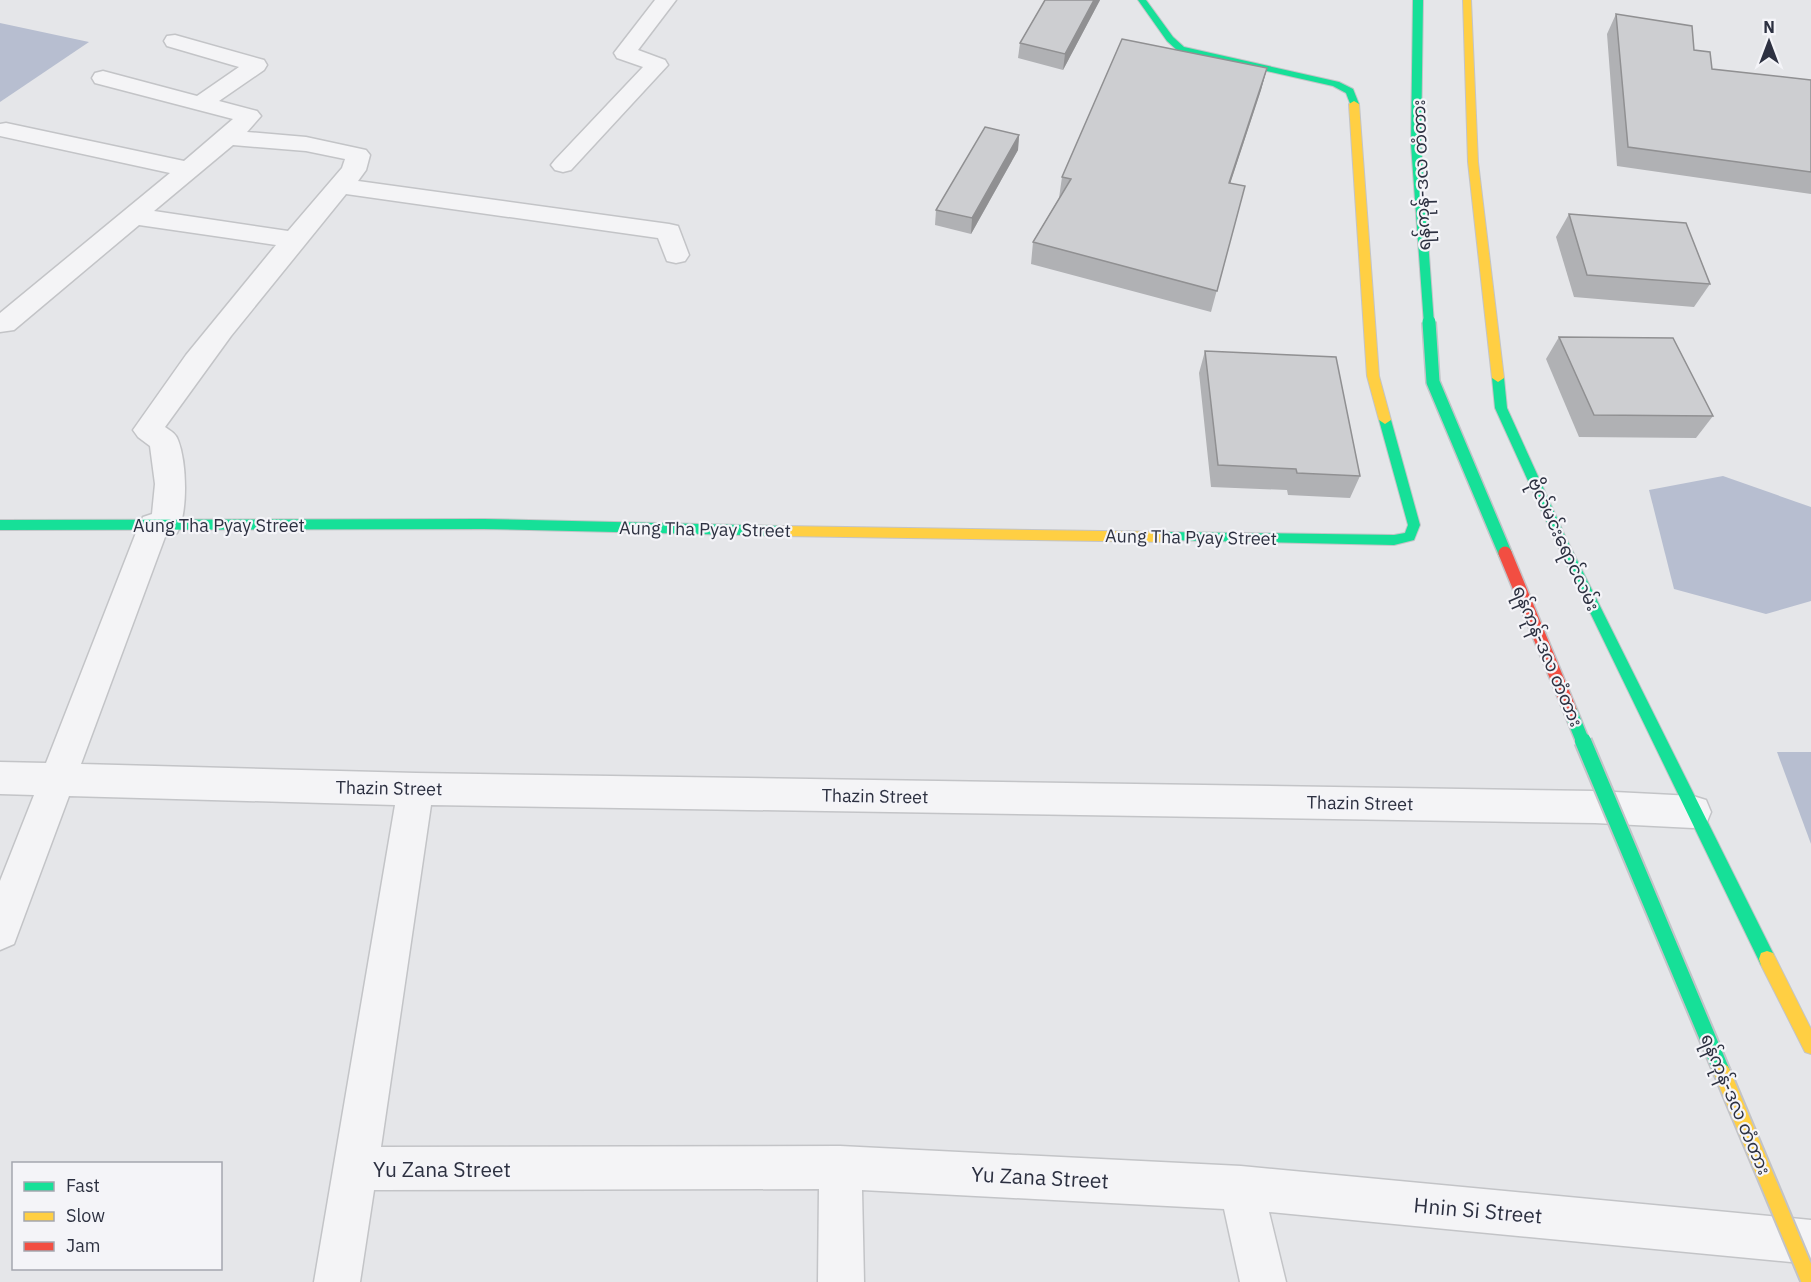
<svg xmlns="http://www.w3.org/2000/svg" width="1811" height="1282" font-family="'IBM Plex Sans','Noto Sans Myanmar',sans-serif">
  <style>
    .water { fill: #b7bed0 }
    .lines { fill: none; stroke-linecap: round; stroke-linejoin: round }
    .street-casing { stroke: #c3c4c7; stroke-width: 3 }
    .fast-casing { stroke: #c3c4c7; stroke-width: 2 }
    .slow-casing { stroke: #c3c4c7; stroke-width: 2 }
    .street { fill: #f4f4f6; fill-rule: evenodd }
    .fast { fill: #16e098; fill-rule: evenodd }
    .slow { fill: #ffcf43; fill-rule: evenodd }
    .fast-bridge-far2-casing { stroke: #c2c3c7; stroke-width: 12; stroke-linecap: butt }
    .fast-bridge-far1-casing { stroke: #c2c3c7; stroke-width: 16; stroke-linecap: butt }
    .fast-bridge-casing { stroke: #c2c3c7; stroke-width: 20; stroke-linecap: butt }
    .slow-bridge-casing { stroke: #c2c3c7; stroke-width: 20; stroke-linecap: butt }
    .jam-bridge-casing { stroke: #c2c3c7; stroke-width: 16; stroke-linecap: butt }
    .fast-bridge-far2 { stroke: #16e098; stroke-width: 10 }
    .fast-bridge-far1 { stroke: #16e098; stroke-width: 13 }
    .fast-bridge { stroke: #16e098; stroke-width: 16 }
    .slow-bridge { stroke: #ffcf43; stroke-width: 16 }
    .jam-bridge { stroke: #f24e42; stroke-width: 13 }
    .wall { fill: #b0b1b4 }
    .shaded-wall { fill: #909092 }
    .building { fill: #cdced1; stroke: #909092; stroke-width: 1.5 }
    .labels { text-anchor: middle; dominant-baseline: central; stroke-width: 4.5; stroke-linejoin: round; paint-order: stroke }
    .street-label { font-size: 18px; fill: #2d3141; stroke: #f4f4f8 }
    .near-street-label { font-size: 21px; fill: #2d3141; stroke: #f4f4f8 }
  </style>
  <rect width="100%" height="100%" fill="#e5e6e9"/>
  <g class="water">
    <polygon points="0,23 89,42 0,102"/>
    <polygon points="1723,476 1811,507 1811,601 1766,614 1674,589 1649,490"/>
    <polygon points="1777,752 1811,752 1811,844"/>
  </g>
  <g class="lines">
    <g class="street-casing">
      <g id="street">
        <polygon points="655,0 676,0 638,50 665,60 668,65 571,170 563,172 555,170 551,165 555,160 643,67 617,58 614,53"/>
        <path d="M175,35L264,60L267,65L264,70L219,101L257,111L261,116L247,132L306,137L366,150L370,155L366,170L358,181L669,224L678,226L689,255L685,261L676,263L667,261L658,238L346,194L231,336L165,427C171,431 176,434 178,440C187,463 188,513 177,533L165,537L81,764L416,773L1595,791L1693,796L1706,800L1711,812L1706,824L1693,828L1595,823L431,805L381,1147L840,1146L1241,1166L1811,1220V1264L1269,1212L1286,1282H1240L1224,1209L862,1190L864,1282H818L819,1189L374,1190L360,1282H314L395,805L69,796L14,944L0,950V881L34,795L0,794V762L46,763L139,525L143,517L152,514L155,484L150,446L138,437L133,430L186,355L276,245L139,225L14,330L0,332V313L170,173L0,136V124L6,123L184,161L233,119L95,83L92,78L95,73L103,71L197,96L239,67L167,46L164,41L167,36ZM233,145L306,151L345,159L342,168L288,231L154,211Z"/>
      </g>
    </g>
    <g class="fast-casing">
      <g id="fast">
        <polygon points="1138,0 1146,0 1173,37 1184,47 1339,82 1353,89 1359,104 1351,106 1346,93 1333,86 1178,51 1167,41"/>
        <polygon points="1498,374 1504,378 1507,408 1566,538 1773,953 1775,959 1773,965 1767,967 1761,965 1554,538 1495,408 1492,378"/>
        <polygon points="1385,416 1391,420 1420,525 1414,540 1394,545 1164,540 1162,537 1168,532 1394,535 1405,533 1408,525 1379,420"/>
        <polygon points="484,519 783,526 789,531 783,536 484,529 0,530 0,520"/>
      </g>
    </g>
    <g class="slow-casing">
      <g id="slow">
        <polygon points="1463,0 1471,0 1478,162 1504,378 1498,382 1492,378 1468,162"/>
        <polygon points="1354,101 1359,104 1379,376 1391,420 1385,424 1379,420 1367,376 1349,104"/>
        <polygon points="783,526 1168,532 1174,537 1168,542 783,536 777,531"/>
        <polygon points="1767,951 1773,953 1811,1029 1811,1054 1805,1052 1761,965 1759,959 1761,953"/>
      </g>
    </g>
    <use href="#street" class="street"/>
    <use href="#fast" class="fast"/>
    <use href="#slow" class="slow"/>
    <g class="fast-bridge-far2-casing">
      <polyline id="fast-bridge-far2" points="1418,0 1416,144 1429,324"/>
    </g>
    <g class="fast-bridge-far1-casing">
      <g id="fast-bridge-far1">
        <polyline points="1429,322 1433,382 1505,553"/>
        <polyline points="1570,710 1583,742"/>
      </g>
    </g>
    <g class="fast-bridge-casing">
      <polyline id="fast-bridge" points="1583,741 1722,1072"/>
    </g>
    <g class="slow-bridge-casing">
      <polyline id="slow-bridge" points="1722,1072 1810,1282"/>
    </g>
    <g class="jam-bridge-casing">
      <polyline id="jam-bridge" points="1505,553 1570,710"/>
    </g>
    <use href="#fast-bridge-far2" class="fast-bridge-far2"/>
    <use href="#fast-bridge-far1" class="fast-bridge-far1"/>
    <use href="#fast-bridge" class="fast-bridge"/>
    <use href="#slow-bridge" class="slow-bridge"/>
    <use href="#jam-bridge" class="jam-bridge"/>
  </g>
  <g class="wall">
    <polygon points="1045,0 1100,0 1063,70 1018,58 1020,43"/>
    <polygon points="1616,14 1712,69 1811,80 1811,194 1617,166 1607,34"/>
    <polygon points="1267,68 1261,90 1230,184 1245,186 1211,312 1031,264 1033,242 1059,198 1062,177"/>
    <polygon points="1019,135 1018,150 971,234 935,225 936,210"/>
    <polygon points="1569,214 1710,284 1694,307 1574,297 1556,237"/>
    <polygon points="1559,337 1713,416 1696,438 1579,437 1546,359"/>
    <polygon points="1205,351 1360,476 1350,498 1288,495 1287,490 1211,487 1199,373"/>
  </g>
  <g class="shaded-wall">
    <polygon points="1094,0 1100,0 1063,70 1065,54"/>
    <polygon points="1267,68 1261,90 1223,205 1229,183"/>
    <polygon points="1019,135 1018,150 971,234 972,218"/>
  </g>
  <g class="building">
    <polygon points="1045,0 1094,0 1065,54 1020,43"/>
    <polygon points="1616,14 1692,26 1694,50 1710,52 1712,69 1811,80 1811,172 1628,147"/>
    <polygon points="1122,39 1267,68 1229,183 1245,186 1217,291 1033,242 1071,179 1062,177"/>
    <polygon points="985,127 1019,135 972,218 936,210"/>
    <polygon points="1569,214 1686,223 1710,284 1587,275"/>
    <polygon points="1559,337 1673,338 1713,416 1594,415"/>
    <polygon points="1205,351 1336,357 1360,476 1297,473 1296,469 1218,465"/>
  </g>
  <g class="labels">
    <g class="street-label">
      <text transform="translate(1421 175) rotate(-92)">ရန်ကုန်-ဒလ တံတား</text>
      <text x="219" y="525">Aung Tha Pyay Street</text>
      <text transform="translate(705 529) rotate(1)">Aung Tha Pyay Street</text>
      <text transform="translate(1191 537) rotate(1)">Aung Tha Pyay Street</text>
      <text transform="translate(1564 544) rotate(65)">ဗိုလ်မင်းရောင်လမ်း</text>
      <text transform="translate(1548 656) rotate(67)">ရန်ကုန်-ဒလ တံတား</text>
      <text transform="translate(389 788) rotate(1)">Thazin Street</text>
      <text transform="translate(875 796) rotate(1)">Thazin Street</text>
      <text transform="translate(1360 803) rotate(1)">Thazin Street</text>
      <text transform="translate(1736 1104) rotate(67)">ရန်ကုန်-ဒလ တံတား</text>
    </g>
    <g class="near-street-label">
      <text x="442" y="1169">Yu Zana Street</text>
      <text transform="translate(1040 1177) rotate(3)">Yu Zana Street</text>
      <text transform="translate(1478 1210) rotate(5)">Hnin Si Street</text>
    </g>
  </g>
  <rect x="12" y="1162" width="210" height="108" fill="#f4f4f8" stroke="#a4a6af" stroke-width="1.5"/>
  <rect x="24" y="1182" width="30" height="9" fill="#16e098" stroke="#a4a6af" stroke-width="1.5"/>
  <text x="66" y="1192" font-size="18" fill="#2d3141">Fast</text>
  <rect x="24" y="1212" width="30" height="9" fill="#ffcf43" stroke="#a4a6af" stroke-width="1.5"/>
  <text x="66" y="1222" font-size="18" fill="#2d3141">Slow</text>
  <rect x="24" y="1242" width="30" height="9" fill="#f24e42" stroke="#a4a6af" stroke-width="1.5"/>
  <text x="66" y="1252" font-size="18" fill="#2d3141">Jam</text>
  <g transform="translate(1769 42)" stroke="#f4f4f8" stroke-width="4.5" paint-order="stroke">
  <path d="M0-4.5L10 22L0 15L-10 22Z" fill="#2d3141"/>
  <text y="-9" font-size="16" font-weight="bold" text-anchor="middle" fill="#2d3141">N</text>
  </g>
</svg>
